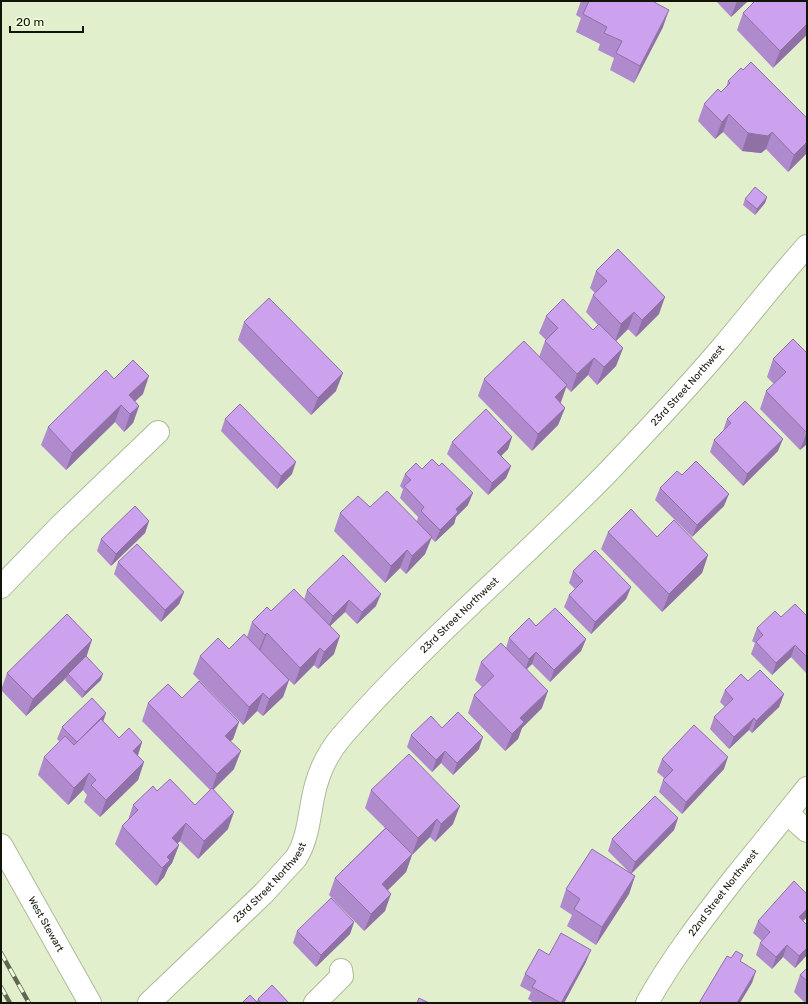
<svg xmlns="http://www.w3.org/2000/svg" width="808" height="1004" font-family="Rubik,sans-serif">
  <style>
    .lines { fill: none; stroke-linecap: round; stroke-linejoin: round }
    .minor-casing { stroke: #aebb9a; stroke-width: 24 }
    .minor { stroke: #fff; stroke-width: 22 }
    .rail-casing { stroke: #606853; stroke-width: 4.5 }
    .rail { stroke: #eefcd9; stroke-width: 3; stroke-dasharray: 9; stroke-linecap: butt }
    .wall { fill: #af8acc }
    .shaded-wall { fill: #8f71a6 }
    .building { fill: #cca1ed; stroke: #8f71a6 }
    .labels { text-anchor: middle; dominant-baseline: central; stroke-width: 3; stroke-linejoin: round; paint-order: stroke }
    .street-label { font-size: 10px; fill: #111509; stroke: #eefcd9 }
  </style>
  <rect width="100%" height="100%" fill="#e1efcc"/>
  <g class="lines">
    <g class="minor-casing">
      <g id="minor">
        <polyline points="1,587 60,526 158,432"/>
        <polyline points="787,813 807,831"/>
        <path id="s1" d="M1,845L90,1003"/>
        <path id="s2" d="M149,1003L264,893L296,858C310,836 309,809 316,785C321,767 330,750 342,736C424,642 520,562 607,473C647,431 687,389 724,345C752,312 778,278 807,246"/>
        <polyline points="315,1003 342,976 341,970"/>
        <path id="s3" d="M647,1003C672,958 704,917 736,876C760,847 783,818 807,788"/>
      </g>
    </g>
    <use href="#minor" class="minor"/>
    <g class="rail-casing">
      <g id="rail">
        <polyline points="1,953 29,1003"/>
        <polyline points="1,987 10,1003"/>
      </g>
    </g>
    <use href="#rail" class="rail"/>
  </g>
  <g class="wall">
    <polygon points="581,1 655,1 655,2 663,27 634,83 610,70 614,58 598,50 600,44 576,32 581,18 576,15"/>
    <polygon points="716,1 748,1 731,17"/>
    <polygon points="807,1 773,68 737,30 743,13"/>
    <polygon points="743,70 807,118 807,153 788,172 766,149 761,153 742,151 723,132 715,139 698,121 704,104 721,92 726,88 728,81"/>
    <polygon points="767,197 765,203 755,215 743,205 745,199"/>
    <polygon points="596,271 659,314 636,337 628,329 616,341 623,348 616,366 597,385 588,375 571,392 566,387 560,403 565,408 558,425 532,451 478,396 484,379 539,357 545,341 546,340 539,333 546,316 593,330 598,325 586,312 593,295 595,293 590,288"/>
    <polygon points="244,322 336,391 311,415 238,340"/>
    <polygon points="807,353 807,444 800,450 760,409 766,391 774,384 767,377 773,359"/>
    <polygon points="114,379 143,394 135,401 139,406 133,423 124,432 115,422 66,470 41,445 48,427"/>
    <polygon points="225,419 292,474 277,489 221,431"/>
    <polygon points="727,419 778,451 743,486 710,452 714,440 723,431"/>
    <polygon points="512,437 508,449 501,456 511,466 506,478 488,495 447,454 452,442"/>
    <polygon points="405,474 468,505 456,517 454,524 435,542 431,538 425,554 406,574 400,568 385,583 334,531 340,513 370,507 417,521 418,517 400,498 403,489 400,486"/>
    <polygon points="660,488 724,506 692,537 655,500"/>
    <polygon points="149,521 145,533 111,566 97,551 101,539"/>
    <polygon points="608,532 657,537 708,555 702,573 662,612 601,549"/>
    <polygon points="118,562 184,592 179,604 161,622 114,574"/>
    <polygon points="573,571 631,587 626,599 591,634 564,607 569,595 575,589 569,583"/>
    <polygon points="307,590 376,606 357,624 345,612 330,626 334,654 318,669 314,665 294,685 289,680 283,697 263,716 257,711 243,725 193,674 200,656 229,649 247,637 252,622 271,611 304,600"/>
    <polygon points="807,616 807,674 791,657 772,675 751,654 755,643 752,641 757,628 781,617"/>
    <polygon points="536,626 586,639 581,651 550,682 532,664 526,669 542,708 522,728 518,739 505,751 468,713 474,695 482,687 475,680 481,662 506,648 509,638"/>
    <polygon points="86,656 101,680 82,698 65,680 67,677 26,716 1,690 7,673"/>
    <polygon points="748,681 784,694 779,707 752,733 749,730 729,749 710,729 714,717 725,707 720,702 725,690"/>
    <polygon points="182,698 239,722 233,739 231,741 234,769 213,790 228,829 198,859 180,841 177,844 179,845 172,863 168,868 164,877 156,886 115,844 122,826 128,820 133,805 157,791 195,805 210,790 142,721 148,703"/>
    <polygon points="106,713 103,721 119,738 142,742 138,756 144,762 138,780 100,817 84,802 87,795 83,790 68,805 38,775 44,757 60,742 57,739 62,727"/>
    <polygon points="442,728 479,749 453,775 441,763 432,772 407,747 411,735"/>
    <polygon points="662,759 724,769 682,814 659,792 663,780 664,778 657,772"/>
    <polygon points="371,790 453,824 435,842 430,837 412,855 406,872 388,890 385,911 364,931 329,895 335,878 385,828 365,808"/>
    <polygon points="678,818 674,830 631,874 635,876 629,894 596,945 567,926 572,915 560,907 566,889 629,872 608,851 612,839"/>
    <polygon points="807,894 807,917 803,921 807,925 807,955 795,968 783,957 772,969 756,955 760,943 762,941 753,933 758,921"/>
    <polygon points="354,922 350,934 316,967 293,943 297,931"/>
    <polygon points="549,955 586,962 564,1003 534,1003 528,999 531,992 520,986 525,974"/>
    <polygon points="807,968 807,1003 805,1003 794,992 800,975"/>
    <polygon points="258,999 289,1003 242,1003 257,1001"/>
  </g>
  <g class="shaded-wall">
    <polygon points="737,1 748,1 731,17"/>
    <polygon points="669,10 663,27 634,83 640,66"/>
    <polygon points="807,24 807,35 773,68 780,51"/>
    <polygon points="729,114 723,132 715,139 722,122"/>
    <polygon points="772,132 766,149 761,153 742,151 748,133"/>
    <polygon points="807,142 807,153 788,172 794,155"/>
    <polygon points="767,197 765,203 755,215 757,209"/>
    <polygon points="665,297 659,314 636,337 642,320"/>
    <polygon points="634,312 628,329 615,342 621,324"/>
    <polygon points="623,348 616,366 597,385 604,367"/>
    <polygon points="594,358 588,375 571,392 577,374"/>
    <polygon points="343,373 336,391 311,415 318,398"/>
    <polygon points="149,376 143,394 126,410 129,395"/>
    <polygon points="567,385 561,402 548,414 555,397"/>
    <polygon points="121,405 115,422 66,470 72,453"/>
    <polygon points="139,406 133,423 124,432 130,414"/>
    <polygon points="565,408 558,425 532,451 538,434"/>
    <polygon points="807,432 807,444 800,450"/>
    <polygon points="512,437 508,449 493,464 497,452"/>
    <polygon points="783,439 778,451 743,486 747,474"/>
    <polygon points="296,462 292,474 277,489 281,476"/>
    <polygon points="511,466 506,478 488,495 492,483"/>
    <polygon points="473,493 468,505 456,517 454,524 435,542 440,530 456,509"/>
    <polygon points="729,494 724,506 692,537 697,525"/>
    <polygon points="149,521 145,533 111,566 116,554"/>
    <polygon points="432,537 425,554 406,574 412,556"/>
    <polygon points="407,550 400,568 385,583 391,566"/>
    <polygon points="708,555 702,573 662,612 669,594"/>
    <polygon points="631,587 626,599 591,634 595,622"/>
    <polygon points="184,592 179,604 161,622 165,610"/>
    <polygon points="381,594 376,606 357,624 362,612"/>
    <polygon points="349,600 345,612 328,628 333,616"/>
    <polygon points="267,633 260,651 258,652 265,635"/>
    <polygon points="340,636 334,654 318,669 324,652"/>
    <polygon points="586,639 581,651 550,682 554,670"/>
    <polygon points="92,640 86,658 68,674 67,677 26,716 33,699"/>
    <polygon points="795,645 791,657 772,675 776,663"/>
    <polygon points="320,648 314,665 294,685 300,668"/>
    <polygon points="536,652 532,664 525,671 529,659"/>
    <polygon points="103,674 101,680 82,698 85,692"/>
    <polygon points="289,680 283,697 263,716 269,699"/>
    <polygon points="548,691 542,708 522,728 518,739 505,751 512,734 520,718"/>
    <polygon points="263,693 257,711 243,725 249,707"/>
    <polygon points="784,694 779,707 752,733 756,721"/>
    <polygon points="106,713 102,725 77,742"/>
    <polygon points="754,718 749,730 729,749 734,737"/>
    <polygon points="239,722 233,739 218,753 225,736"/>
    <polygon points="483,737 479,749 453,775 457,763"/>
    <polygon points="142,742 136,760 133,751"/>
    <polygon points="241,751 234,769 211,792 217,774"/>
    <polygon points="445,751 441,763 432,772 436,760"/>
    <polygon points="728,757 724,769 682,814 686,802"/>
    <polygon points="144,762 138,780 100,817 106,800"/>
    <polygon points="89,773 83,790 68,805 74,788"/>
    <polygon points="460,806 453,824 435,842 441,824"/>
    <polygon points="234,812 228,829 198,859 204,841"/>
    <polygon points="678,818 674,830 631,874 635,862"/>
    <polygon points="437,819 430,837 412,855 406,872 376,902 382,884 412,855 418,838"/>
    <polygon points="186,823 180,841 165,855 172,838"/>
    <polygon points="179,845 172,863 168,868 164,877 156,886 167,857"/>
    <polygon points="635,876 629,894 596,945 602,927"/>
    <polygon points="391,894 385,911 364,931 371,914"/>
    <polygon points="807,909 807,917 795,929 799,917"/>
    <polygon points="354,922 350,934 316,967 321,955"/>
    <polygon points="787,945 783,957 772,969 776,957"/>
    <polygon points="807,948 807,955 795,968 799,956"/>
    <polygon points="591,950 586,962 564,1003 561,1003"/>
    <polygon points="756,971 752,983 740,1003 737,1003"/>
  </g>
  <g class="building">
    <polygon points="589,1 654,1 654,2 669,10 640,66 616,53 622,41 604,33 607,27 583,14"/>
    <polygon points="755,1 807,1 807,24 780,51 743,13"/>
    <polygon points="751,62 807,118 807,142 794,155 772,132 768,136 748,133 729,114 722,122 704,104 718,89 721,92 730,83 728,81 741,68 743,70"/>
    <polygon points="755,187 767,197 757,209 745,199"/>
    <polygon points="618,249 665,297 642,320 634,312 621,324 593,295 607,281 596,271"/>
    <polygon points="269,298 343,373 318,398 244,322"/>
    <polygon points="563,299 593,330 599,324 623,348 604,367 594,358 577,374 545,341 558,328 546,316"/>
    <polygon points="793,339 807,353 807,433 766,391 786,372 773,359"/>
    <polygon points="524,341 567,385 555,397 565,408 538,434 484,379"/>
    <polygon points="133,360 149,376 129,395 139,406 130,414 121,405 72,453 48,427 106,370 114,379"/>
    <polygon points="745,401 783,439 747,474 714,440 731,423 727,419"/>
    <polygon points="240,404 296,462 281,476 225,419"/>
    <polygon points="486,409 512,437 497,452 511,466 492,483 452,442"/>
    <polygon points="432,459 439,466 442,463 473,493 456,509 458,512 440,530 421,511 424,507 404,486 411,480 405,474 416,463 422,469"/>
    <polygon points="696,461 729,494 697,525 660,488 677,471 682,475"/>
    <polygon points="387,491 432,537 412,556 407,550 391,566 340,513 358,496 370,507"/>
    <polygon points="135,506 149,521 116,554 101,539"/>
    <polygon points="631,509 657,537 674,520 708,555 669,594 608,532"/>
    <polygon points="137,544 184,592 165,610 118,562"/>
    <polygon points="595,550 631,587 595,622 569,595 583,581 573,571"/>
    <polygon points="343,555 381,594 362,612 349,600 333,616 307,590"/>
    <polygon points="294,589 340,636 324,652 320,648 300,668 267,633 265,635 252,622 267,607 271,611"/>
    <polygon points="795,604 807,616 807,657 795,645 776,663 756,642 763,635 757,628 775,611 781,617"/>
    <polygon points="555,608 586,639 554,670 536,652 529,659 509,638 529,618 536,626"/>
    <polygon points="67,614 92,640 33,699 7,673"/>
    <polygon points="244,634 289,680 269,699 263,693 249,707 200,656 218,638 229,649"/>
    <polygon points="501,643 548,691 520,718 524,722 512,734 474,695 494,676 481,662"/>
    <polygon points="86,656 103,674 85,692 68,674"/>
    <polygon points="760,670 784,694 756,721 754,718 734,737 714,717 733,699 725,690 741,674 748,681"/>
    <polygon points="199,681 239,722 225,736 241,751 217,774 148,703 168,684 182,698"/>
    <polygon points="92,698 106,713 77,742 62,727"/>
    <polygon points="458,712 483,737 457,763 445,751 436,760 411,735 431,716 442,728"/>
    <polygon points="101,719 119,738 129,728 142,742 133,751 144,762 106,800 91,785 96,780 89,773 74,788 44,757 65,736 74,745"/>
    <polygon points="694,725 728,757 686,802 663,780 673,770 662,759"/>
    <polygon points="409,754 460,806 441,824 437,819 418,838 371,790"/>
    <polygon points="170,779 195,805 212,788 234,812 204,841 186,823 172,838 179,845 167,857 170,860 162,868 122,826 138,810 133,805 153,786 157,791"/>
    <polygon points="655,796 678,818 635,862 612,839"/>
    <polygon points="386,828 412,854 382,884 391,894 371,914 335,878"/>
    <polygon points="592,849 635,876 602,927 574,909 580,899 566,889"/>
    <polygon points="794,881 807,894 807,909 799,917 807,925 807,948 799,956 787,945 776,957 760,943 770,932 758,921"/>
    <polygon points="331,898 354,922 321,955 297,931"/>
    <polygon points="561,933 591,950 561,1003 532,987 536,981 525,974 539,949 549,955"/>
    <polygon points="736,951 743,955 740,961 756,971 737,1003 699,1003 727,956 731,958"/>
    <polygon points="807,968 807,981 800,975"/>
    <polygon points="272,985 289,1003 261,1003 258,999"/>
    <polygon points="250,995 258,1003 242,1003"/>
    <polygon points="419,998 429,1003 417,1003"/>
  </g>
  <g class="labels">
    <g class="street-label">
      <text stroke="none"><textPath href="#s2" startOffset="831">23rd Street Northwest</textPath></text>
      <text stroke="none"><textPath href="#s2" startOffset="507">23rd Street Northwest</textPath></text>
      <text stroke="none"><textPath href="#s2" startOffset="171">23rd Street Northwest</textPath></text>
      <text stroke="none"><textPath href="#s3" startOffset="134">22nd Street Northwest</textPath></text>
      <text stroke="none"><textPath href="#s1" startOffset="91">West Stewart</textPath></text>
    </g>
  </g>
  <rect width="808" height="1004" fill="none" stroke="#111509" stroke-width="4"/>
  <path d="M10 26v6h73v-6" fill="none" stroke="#111509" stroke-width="2"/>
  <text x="16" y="26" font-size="12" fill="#111509" stroke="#eefcd9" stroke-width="3" paint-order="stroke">20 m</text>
</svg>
